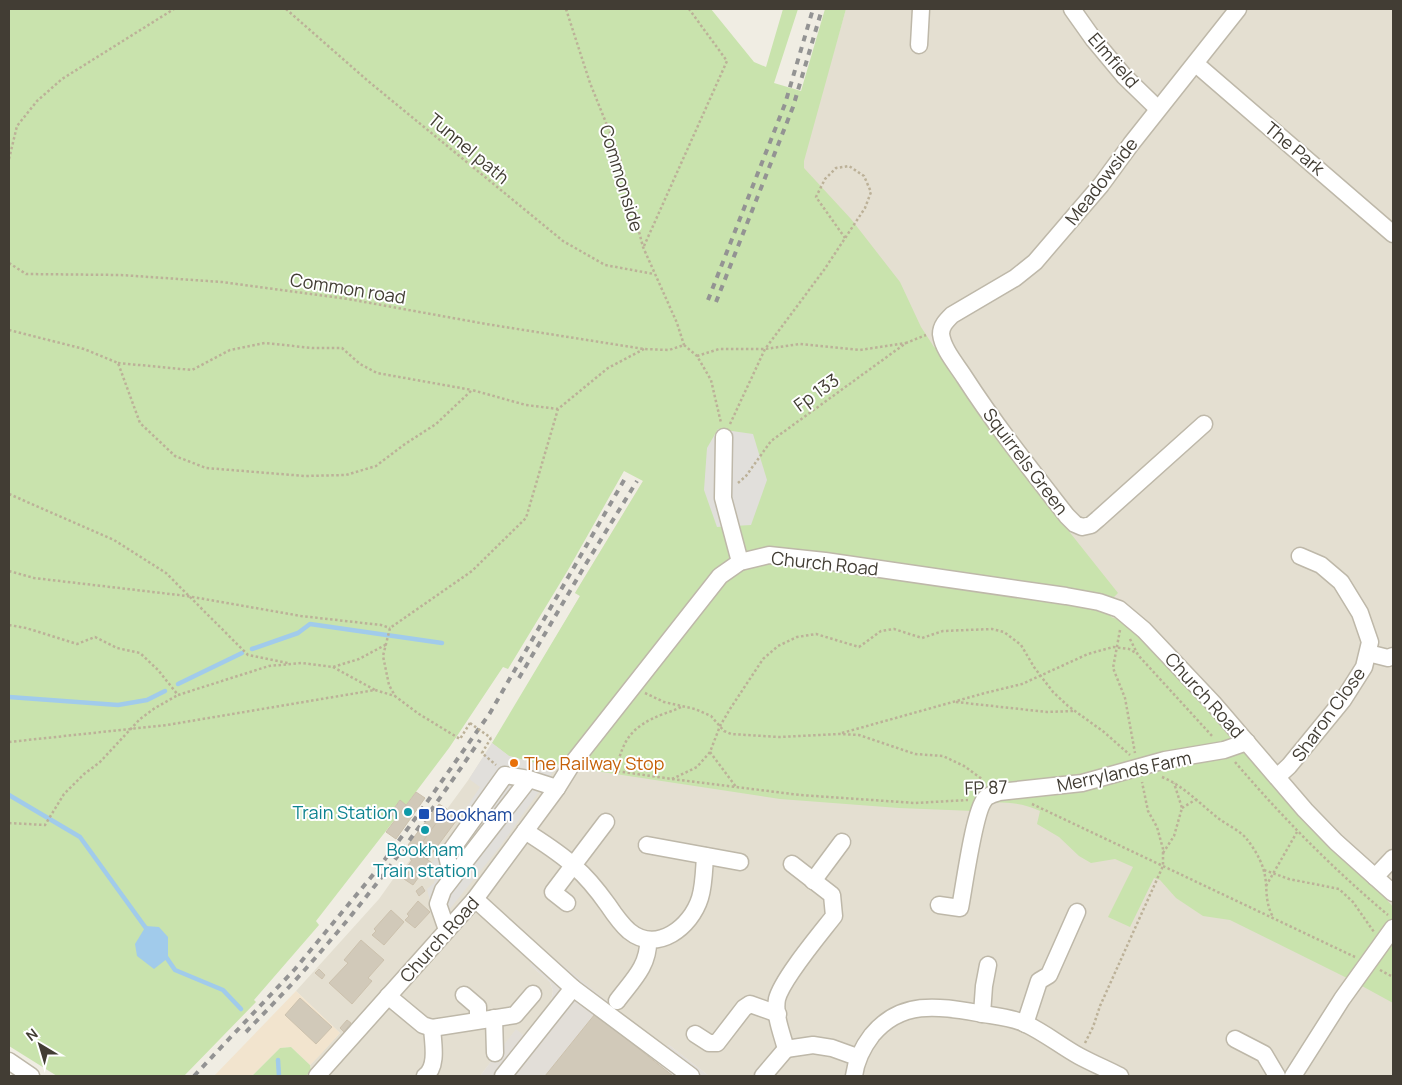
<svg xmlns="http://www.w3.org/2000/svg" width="1402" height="1085" font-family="Manrope,sans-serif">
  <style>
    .residential { fill: #e4dfd1 }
    .commercial { fill: #f2e4ce }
    .industrial { fill: #e2ded8 }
    .green { fill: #c9e3ad }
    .parking { fill: #e1dfdb }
    .water { fill: #a1cbeb }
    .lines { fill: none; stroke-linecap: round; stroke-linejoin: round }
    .stream { stroke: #a1cbeb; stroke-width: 4.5 }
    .building { fill: #d1c9b9; stroke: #ccc1ad }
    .minor-casing { stroke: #beb8a9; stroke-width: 19 }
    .path { stroke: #bcb198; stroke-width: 2.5; stroke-dasharray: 2.5 2.5; stroke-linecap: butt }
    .minor { stroke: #fff; stroke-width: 16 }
    .rail { stroke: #939393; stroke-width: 4; stroke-dasharray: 6 6; stroke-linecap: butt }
    .path-bridge { stroke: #bcb198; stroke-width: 2.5; stroke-dasharray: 2.5 2.5; stroke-linecap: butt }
    .food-dot { fill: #e8710a; stroke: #fff; stroke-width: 2 }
    .culture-dot { fill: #0f9aa8; stroke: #fff; stroke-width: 2 }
    .transit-dot { fill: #1a4fb4; stroke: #fff; stroke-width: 2 }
    .labels { text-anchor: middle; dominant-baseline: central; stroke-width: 4; stroke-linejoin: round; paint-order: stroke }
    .street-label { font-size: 18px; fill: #423d34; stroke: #fff }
    .food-label { font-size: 18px; fill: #c56008; stroke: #fff; text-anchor: start }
    .culture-label { font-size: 18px; fill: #0d838f; stroke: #fff; text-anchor: end }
    .transit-label { font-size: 18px; fill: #164399; stroke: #fff; text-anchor: start }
  </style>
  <rect width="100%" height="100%" fill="#f0ede3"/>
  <polygon class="residential" points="846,9 1393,9 1393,1076 709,1076 669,1045 666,1048 530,965 550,982 553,991 551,1002 524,1036 516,1030 480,1076 306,1076 311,1070 310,1065 340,1033 296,991 379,899 401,868 404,868 469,779 507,720 580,596 575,593 643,481 821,95"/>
  <polygon class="commercial" points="296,991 340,1033 320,1055 310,1065 291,1047 280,1048 252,1076 214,1076"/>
  <polygon class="industrial" points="543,949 665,1048 669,1045 709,1076 480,1076 516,1029 524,1036 551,1002 553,991 550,982 530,965"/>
  <g class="green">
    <path d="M9,9H711L754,62L766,67L783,9H798L774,83L801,91L825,9H846L804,161V168L851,219L900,282L921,327L934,347L942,351L979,411L1052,510L1118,593L1112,599L1111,617L1123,621L1143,639L1233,736L1305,823L1380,892L1393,907V1003L1351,980L1230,920L1203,916L1176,898L1160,880L1154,878L1130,927L1108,917L1133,867L1115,859L1091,863L1079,856L1059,837L1037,824L1040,811C1020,801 999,802 977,803L974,811L899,808L780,799L589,770L564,760L558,765L550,767L509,756L492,743L580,596L575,593L643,481L624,471L568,570L508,669L503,667L449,748L406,805L400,800L390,814L396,818L316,921L319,925L254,1000L256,1002L184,1076H57L9,1046Z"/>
    <polygon points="291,1047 310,1065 311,1070 306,1076 252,1076 280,1048"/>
  </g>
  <g class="parking">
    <polygon points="718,429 753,434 767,480 751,525 717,527 704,490 707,448"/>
    <polygon points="492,743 509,756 550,767 558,765 499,848 436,926 427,889 434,883 438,868 432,863 463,821 467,807 480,787 469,779"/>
  </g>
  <polygon class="water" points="146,926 159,927 168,937 168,958 154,969 137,956 135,944"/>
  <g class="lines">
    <g class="stream">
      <polyline points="252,649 298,633 310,624 442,643"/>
      <polyline points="178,684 242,653"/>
      <polyline points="9,697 118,705 147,700 165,691"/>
      <polyline points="9,795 80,837 148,931"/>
      <polyline points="164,954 175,970 223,990 241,1009"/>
      <polyline points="278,1060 279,1076"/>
    </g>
  </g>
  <g class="building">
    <polygon points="416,792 425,798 396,839 386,832"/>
    <polygon points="400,800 406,805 396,818 390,814"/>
    <polygon points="439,804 447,809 416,851 408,845"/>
    <polygon points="452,811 459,817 427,860 416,851 442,815 446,818"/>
    <polygon points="416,851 432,863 428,868 426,867 413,885 404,879 410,870 407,867 412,860 410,859"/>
    <polygon points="422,886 425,891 419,896 416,891"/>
    <polygon points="418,901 430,912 415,928 405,920 409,916 407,914"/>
    <polygon points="391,910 404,922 384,945 372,935 376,931 374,929"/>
    <polygon points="361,940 384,960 368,978 372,981 352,1004 329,983 348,963 344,960"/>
    <polygon points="319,969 325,975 322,979 315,973"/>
    <polygon points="300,998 332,1027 316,1044 285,1015"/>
    <polygon points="595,1014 673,1076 545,1076"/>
    <polygon points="347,1020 351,1023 344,1032 340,1028"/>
  </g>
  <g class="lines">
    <g class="minor-casing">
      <g id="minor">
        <polyline points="1072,9 1094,40 1124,76 1158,109"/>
        <polyline points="919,45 921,9"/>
        <polyline points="1196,64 1393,234"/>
        <path d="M1204,424L1098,519L1091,525L1082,527L1075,524L1067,516C1032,471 996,426 965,378C957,365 943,350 941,334C941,326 946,321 952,315L1015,278L1035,262L1101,185L1131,144L1238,9"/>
        <polyline points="724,437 723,498 740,562"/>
        <polyline points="1368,653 1388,658 1393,656"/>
        <polyline points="1277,777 1289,766 1343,700 1364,667 1370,642 1360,613 1341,582 1321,565 1300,556"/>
        <path d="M525,831C542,842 560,853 575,867C588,878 598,891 608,905C614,914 621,924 629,931C657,954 691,927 700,898C704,885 704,870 705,856"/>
        <polyline points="647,845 740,862"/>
        <path d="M792,864L832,895L834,916C820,934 782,979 777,999C774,1015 782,1034 786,1049L813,1045L832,1048L857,1057"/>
        <polyline points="452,877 447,856 505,775 529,779 557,788"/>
        <polyline points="1375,877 1393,858"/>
        <polyline points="813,881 842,842"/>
        <polyline points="475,899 573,988 691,1076"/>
        <polyline points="567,903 553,892 606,822"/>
        <path d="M939,905L960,908C964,888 974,811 985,799C988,795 994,794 999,792L1082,783L1165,760L1224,750L1247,742"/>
        <polyline points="447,930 438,904 443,890 529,779"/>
        <polyline points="464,995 478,1007 478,1020"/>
        <polyline points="388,996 423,1025 432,1028 515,1015 533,994"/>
        <path d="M617,1001C631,982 649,966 648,941"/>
        <polyline points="982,1014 984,986 988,965"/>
        <polyline points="494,1018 495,1053"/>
        <polyline points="1025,1024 1039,981 1049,975 1077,912"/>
        <polyline points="695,1034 709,1043 717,1043 744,1008 750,1004 778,1014"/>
        <polyline points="1235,1039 1264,1054 1277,1076"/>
        <polyline points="9,1061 31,1076"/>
        <polyline points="317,1076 475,899 557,788 572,764 720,576 740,562 769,555 825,561 1066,596 1099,602 1119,609 1144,630 1213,703 1305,810 1336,842 1393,893"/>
        <path d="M425,1076C438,1067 433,1043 432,1028"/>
        <polyline points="503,1076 573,988"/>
        <polyline points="763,1076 786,1049"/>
        <path d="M854,1076C856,1060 862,1048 872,1035C901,1000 937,1006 978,1013C994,1016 1012,1017 1026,1024C1045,1033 1061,1046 1079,1056C1092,1063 1106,1069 1120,1076"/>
        <polyline points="1293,1076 1342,999 1393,928"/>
      </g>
    </g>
    <g class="path">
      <polyline points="286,9 368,81 563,241 605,265 654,274"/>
      <polyline points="566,9 590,83 619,155 643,247 677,323 684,345"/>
      <polyline points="9,159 17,126 37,101 62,79 174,9"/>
      <polyline points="644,246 727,61 689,9"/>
      <polyline points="9,263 26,274 121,275 222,282 348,299 486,324 644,349 669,350 684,345"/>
      <polyline points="9,330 84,349 118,363 140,423 175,456 206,468 305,476 346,475 376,466 405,444 436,424 472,390 526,405 558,409"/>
      <polyline points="684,345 697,356 711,380 721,423"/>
      <polyline points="697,356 719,349 765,349 800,344 860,350 906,343"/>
      <polyline points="118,363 192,370 230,350 265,343 312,348 342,348 360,364 377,373 472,390"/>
      <polyline points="730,424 765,349 824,270 865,208 871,192 864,176 849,166 836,168 825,179 816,197 845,238"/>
      <polyline points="738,483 746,476 771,441 906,343 926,335"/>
      <polyline points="9,494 114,540 166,573 248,655 288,663"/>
      <polyline points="9,571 34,578 187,596 301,616 381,625 390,628"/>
      <polyline points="9,625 26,628 77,644 95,637 117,648 140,653 158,670 178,695 269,666 302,663 333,667 359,659 387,644"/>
      <polyline points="1120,630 1113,668 1125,698 1135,753"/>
      <polyline points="1130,639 1138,655 1213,737"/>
      <polyline points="333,667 375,690"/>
      <polyline points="645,693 664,702 695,709 711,716 724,731 731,734 779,737 839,734 859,735 915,754 943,756 964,766 982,779 983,784"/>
      <polyline points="956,702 1047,712 1073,711"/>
      <polyline points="470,723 460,739 419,714 395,696 389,685 383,656 390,628 472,571 526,518 558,409 608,368 644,349"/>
      <polyline points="842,733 985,693 1022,684 1088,654 1113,647 1129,649 1136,653"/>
      <polyline points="491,738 482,753 496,765"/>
      <polyline points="9,742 167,725 375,690 395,696"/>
      <polyline points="710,752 736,787"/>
      <path d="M1235,762C1282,817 1332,868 1388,915"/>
      <polyline points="588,767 672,779 800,795 915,803 968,800"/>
      <path d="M616,771C623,739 631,727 663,714C669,712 675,710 681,707"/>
      <path d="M1162,777C1184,786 1200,804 1218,818C1227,825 1239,830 1246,838C1253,847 1260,858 1263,868C1269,886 1263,898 1273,917"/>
      <polyline points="672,779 697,767 710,752 720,726 730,709 763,659 778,646 797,637 816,634 859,647 881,631 894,629 922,638 943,631 992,629 1004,632 1021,645 1034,667 1053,692 1068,706 1104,732 1130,755"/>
      <polyline points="1032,804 1355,957"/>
      <polyline points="1182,808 1195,800 1198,800"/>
      <polyline points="9,823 45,825 64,794 84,774 100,762 140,719 155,708 178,695"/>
      <polyline points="1163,853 1174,836 1182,808 1174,783"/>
      <polyline points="1264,870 1289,879 1339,889 1353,902 1374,932"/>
      <polyline points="1266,886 1297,832"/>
      <polyline points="1380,970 1393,977"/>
      <polyline points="1085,1043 1093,1027 1100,1006 1163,866 1163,849 1157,827 1148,811 1142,782"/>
    </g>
    <use href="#minor" class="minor"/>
    <g class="rail">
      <polyline points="708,300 785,104 813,9"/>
      <polyline points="716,302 793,107 822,9"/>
      <polyline points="519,678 584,567 637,481"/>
      <path d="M246,1032C264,1013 283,994 301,974C367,901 425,821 480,740"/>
      <polyline points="194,1076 295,969 377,870 420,812 490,713 627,475"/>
    </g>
    <polyline class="path-bridge" points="470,723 491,738"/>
  </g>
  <circle class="food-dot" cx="514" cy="763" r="5"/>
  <g class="culture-dot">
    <circle cx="408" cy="812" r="5"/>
    <circle cx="425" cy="830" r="5"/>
  </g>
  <rect class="transit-dot" x="418" y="808" width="12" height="12" rx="2.5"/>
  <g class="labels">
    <g class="street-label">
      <text transform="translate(1114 60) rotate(49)">Elmfield</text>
      <text transform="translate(469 148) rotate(40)">Tunnel path</text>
      <text transform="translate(1295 148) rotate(40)">The Park</text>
      <text transform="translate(622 178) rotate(73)">Commonside</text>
      <text transform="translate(1101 181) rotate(-52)">Meadowside</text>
      <text transform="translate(348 288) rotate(9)">Common road</text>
      <text transform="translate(816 392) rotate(-36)">Fp 133</text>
      <text transform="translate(1026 461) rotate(53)">Squirrels Green</text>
      <text transform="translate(825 563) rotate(6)">Church Road</text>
      <text transform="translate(1205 695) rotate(48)">Church Road</text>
      <text transform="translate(1328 714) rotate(-54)">Sharon Close</text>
      <text transform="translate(1124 771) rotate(-12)">Merrylands Farm</text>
      <text transform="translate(986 787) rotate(-2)">FP 87</text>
      <text transform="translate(439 939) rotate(-48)">Church Road</text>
    </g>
    <g class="food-label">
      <text x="524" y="763">The Railway Stop</text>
    </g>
    <g class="culture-label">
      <text x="398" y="812">Train Station</text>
      <text x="425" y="849" text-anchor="middle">Bookham<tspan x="425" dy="21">Train station</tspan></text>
    </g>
    <g class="transit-label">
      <text x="435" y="814">Bookham</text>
    </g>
  </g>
  <rect width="1402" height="1085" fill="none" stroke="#423d34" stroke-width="20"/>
  <g transform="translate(40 1045) rotate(322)" stroke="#ffffff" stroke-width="4" paint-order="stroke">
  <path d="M0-4L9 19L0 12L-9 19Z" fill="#423d34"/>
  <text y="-8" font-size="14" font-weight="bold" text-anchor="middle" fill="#423d34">N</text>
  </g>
</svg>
